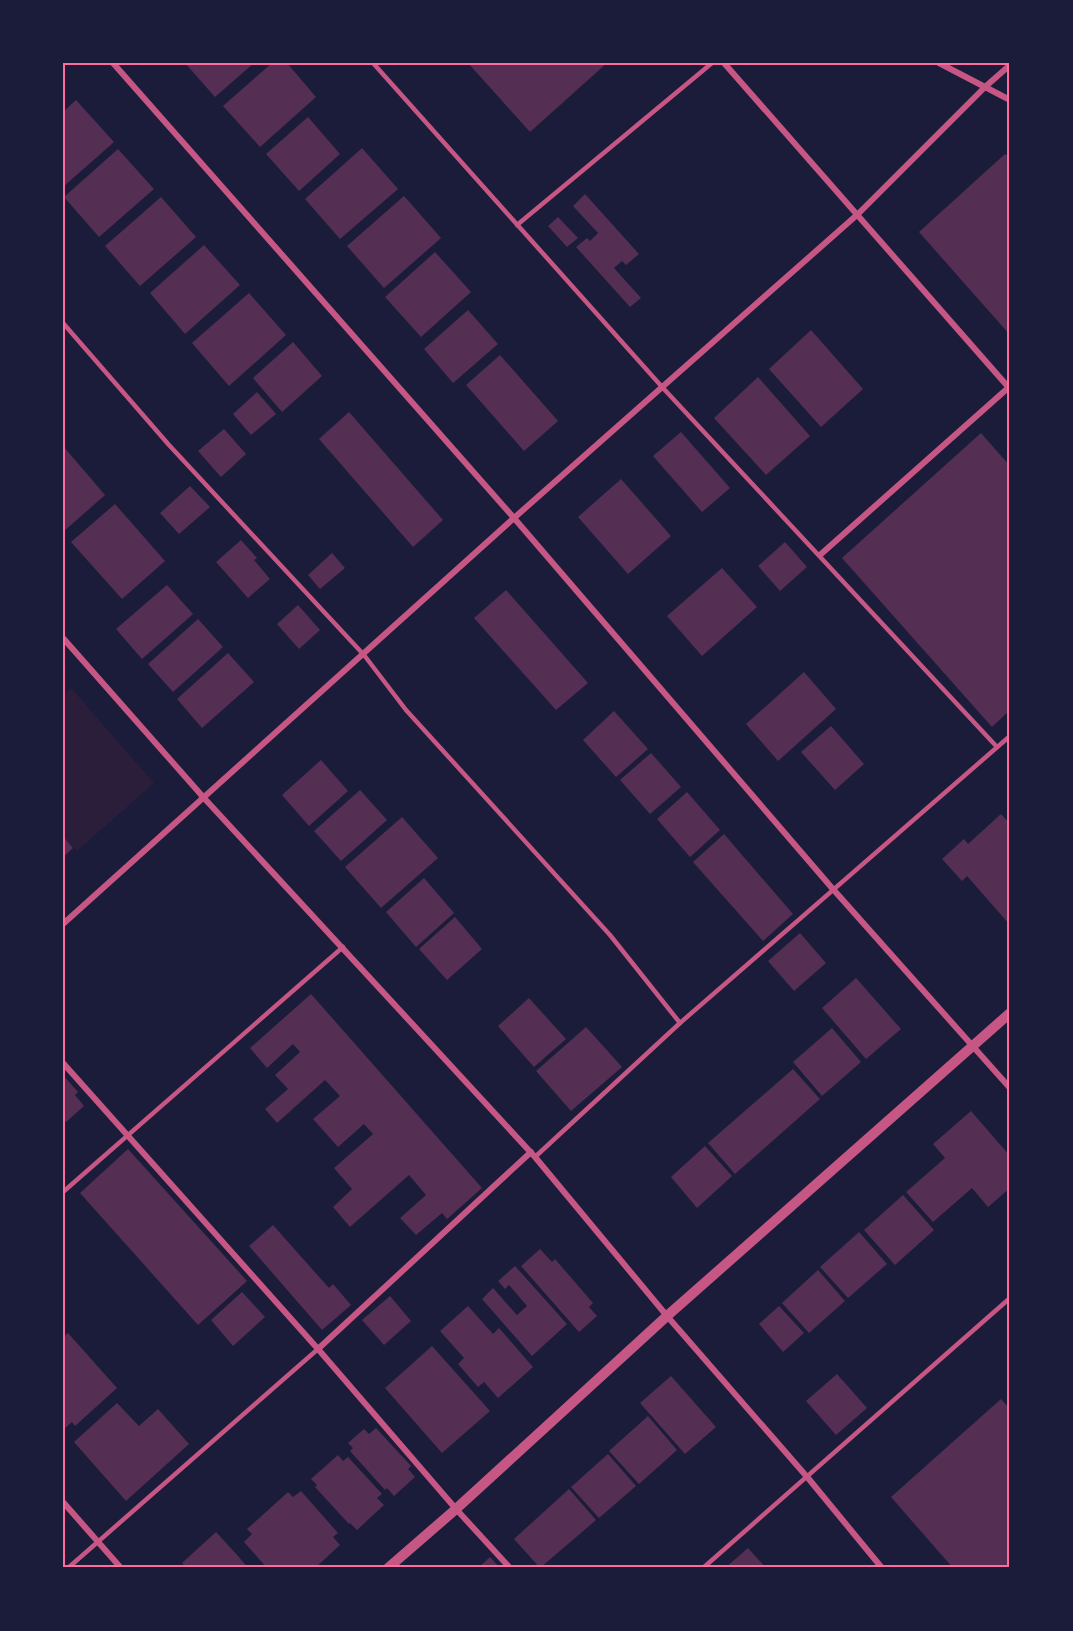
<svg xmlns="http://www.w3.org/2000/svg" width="1073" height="1631" font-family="Karla,sans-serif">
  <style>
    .green { fill: #2a1e3b }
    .building { fill: #542f53 }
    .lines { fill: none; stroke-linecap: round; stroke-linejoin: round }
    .service { stroke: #c65784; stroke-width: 4.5 }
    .minor { stroke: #c65784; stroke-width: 6 }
    .tertiary { stroke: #c65784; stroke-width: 10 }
    .neatline { fill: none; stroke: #ff6b9d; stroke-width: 2 }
  </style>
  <rect width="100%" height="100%" fill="#1b1b3a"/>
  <polygon class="green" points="71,688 154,783 77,851 63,836 63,695"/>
  <g class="building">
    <polygon points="185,63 254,63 215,97"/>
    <polygon points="272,63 287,63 316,97 260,147 223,106"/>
    <polygon points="468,63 607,63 530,132"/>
    <polygon points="76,100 114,142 63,187 63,112"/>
    <polygon points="308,117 340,154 299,191 266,154"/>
    <polygon points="362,148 398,189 340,239 305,199"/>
    <polygon points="118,149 154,189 99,237 64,197"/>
    <polygon points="1005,154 1010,157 1010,335 919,232"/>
    <polygon points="585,194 639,254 626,265 622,261 614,268 641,298 630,307 576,247 587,238 590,241 598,233 573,206"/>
    <polygon points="404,196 441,238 384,288 347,246"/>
    <polygon points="161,197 196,237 140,286 105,246"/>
    <polygon points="558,217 578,238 567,247 548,226"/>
    <polygon points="204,245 240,285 185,334 150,293"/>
    <polygon points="435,252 471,292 421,337 385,297"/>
    <polygon points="249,293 286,335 229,386 192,343"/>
    <polygon points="468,310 498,344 453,383 424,349"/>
    <polygon points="811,330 863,389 821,427 769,369"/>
    <polygon points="293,342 322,376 282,412 253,378"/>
    <polygon points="500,355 558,421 524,451 466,385"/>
    <polygon points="758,377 810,436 766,475 714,418"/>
    <polygon points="257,392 276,414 251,435 233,414"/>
    <polygon points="349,412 443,520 413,547 319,439"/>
    <polygon points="224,429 246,454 221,477 198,451"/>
    <polygon points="681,432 730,488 702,512 653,456"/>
    <polygon points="981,433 1010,466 1010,710 992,727 842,558"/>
    <polygon points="63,446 105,495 63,532"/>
    <polygon points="621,479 671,536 628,574 578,517"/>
    <polygon points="190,486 210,507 179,534 160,513"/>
    <polygon points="115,504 165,561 122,599 71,542"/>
    <polygon points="241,540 257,558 254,560 270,579 248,598 216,562"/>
    <polygon points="785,542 807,567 780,591 758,566"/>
    <polygon points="332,553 345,568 320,589 308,575"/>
    <polygon points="722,568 757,607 702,656 667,616"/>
    <polygon points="167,585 193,614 142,659 116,629"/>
    <polygon points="506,590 588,683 556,710 474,618"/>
    <polygon points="298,605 320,630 299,649 277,624"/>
    <polygon points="198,619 223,647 173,692 148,664"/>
    <polygon points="228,653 254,682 202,728 177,699"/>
    <polygon points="804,672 836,709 778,761 746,724"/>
    <polygon points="614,711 648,749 616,777 583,740"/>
    <polygon points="831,726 864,764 835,790 801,752"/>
    <polygon points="651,753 681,787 650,814 620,780"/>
    <polygon points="321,760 348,791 309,826 282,795"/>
    <polygon points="360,790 387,820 341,861 314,831"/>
    <polygon points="687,792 720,830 690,857 657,819"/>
    <polygon points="1001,814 1010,824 1010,925 967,876 962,881 942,859 964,839 968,844"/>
    <polygon points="402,817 438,858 381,908 345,867"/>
    <polygon points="724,834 793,914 763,941 693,862"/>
    <polygon points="63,836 73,848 63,857"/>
    <polygon points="424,878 454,913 416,947 386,912"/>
    <polygon points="455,917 482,949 447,980 419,949"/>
    <polygon points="800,933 826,963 794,991 768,961"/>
    <polygon points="856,978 901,1029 866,1059 822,1008"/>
    <polygon points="311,994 482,1188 447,1219 442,1213 416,1235 400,1218 426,1195 409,1175 350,1227 333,1207 352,1189 334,1168 373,1134 364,1124 338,1147 313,1119 340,1096 325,1080 277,1123 265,1109 288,1089 275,1075 300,1052 293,1044 267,1068 250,1048"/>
    <polygon points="529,998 566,1039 534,1067 498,1026"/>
    <polygon points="586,1027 622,1067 571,1111 536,1071"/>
    <polygon points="832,1028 861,1062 822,1096 793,1062"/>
    <polygon points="793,1069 820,1099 735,1174 708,1143"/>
    <polygon points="63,1075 78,1092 75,1095 84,1106 66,1122 63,1119"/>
    <polygon points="971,1111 1010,1156 1010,1188 988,1207 972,1188 933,1222 906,1192 945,1158 933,1144"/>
    <polygon points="705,1146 732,1176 697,1208 671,1177"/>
    <polygon points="128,1149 247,1281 198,1325 80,1193"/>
    <polygon points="903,1195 934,1230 895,1265 864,1230"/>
    <polygon points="273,1225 329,1288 333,1284 351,1305 322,1330 249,1246"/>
    <polygon points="859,1232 887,1264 848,1298 820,1267"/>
    <polygon points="540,1249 552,1262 555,1259 593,1303 589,1307 597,1316 579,1332 521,1266"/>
    <polygon points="515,1266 567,1324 532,1356 482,1299 493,1288 517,1315 527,1306 509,1285 505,1289 498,1281"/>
    <polygon points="818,1270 845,1301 809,1333 782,1303"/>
    <polygon points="242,1292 265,1317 233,1346 211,1320"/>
    <polygon points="390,1296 411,1321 384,1345 362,1320"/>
    <polygon points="468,1306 493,1334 499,1328 533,1367 498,1398 484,1382 478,1387 458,1364 464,1358 440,1331"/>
    <polygon points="779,1306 804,1333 783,1352 759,1324"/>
    <polygon points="68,1333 117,1388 75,1426 72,1422 63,1430 63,1337"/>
    <polygon points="432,1346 490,1411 442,1453 385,1388"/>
    <polygon points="837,1374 867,1408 836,1435 806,1401"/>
    <polygon points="671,1376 716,1427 685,1454 640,1403"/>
    <polygon points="1001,1399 1010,1409 1010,1568 953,1568 891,1497"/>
    <polygon points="117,1403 139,1426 158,1409 189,1444 126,1501 74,1442"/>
    <polygon points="648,1416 677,1450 639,1484 609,1451"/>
    <polygon points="376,1428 411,1466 408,1469 415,1477 394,1496 387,1488 385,1490 350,1451 353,1448 348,1443 364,1429 369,1434"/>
    <polygon points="608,1454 636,1486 599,1518 571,1487"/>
    <polygon points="338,1455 343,1461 348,1457 382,1494 377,1498 384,1505 357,1530 350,1523 349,1524 315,1487 317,1485 311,1479"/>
    <polygon points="569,1489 596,1520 540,1568 514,1539"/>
    <polygon points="301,1491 338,1533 333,1537 340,1545 315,1568 267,1568 244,1542 252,1534 247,1529 288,1492 293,1497"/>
    <polygon points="216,1532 238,1556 248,1568 187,1568 182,1563"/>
    <polygon points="748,1548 766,1568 725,1568"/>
    <polygon points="490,1557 500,1568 478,1568"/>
  </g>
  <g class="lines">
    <g class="service">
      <polyline points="373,63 663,388 997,747"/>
      <polyline points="517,225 712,63"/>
      <polyline points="63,323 169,445 364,655 406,710 610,935 680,1023"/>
      <polyline points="535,1157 680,1023 1010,736"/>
      <polyline points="63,1192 343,947"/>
      <polyline points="68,1568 318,1349"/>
      <polyline points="703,1568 1010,1298"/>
    </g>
    <g class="minor">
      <polyline points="113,63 514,518 832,888 1010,1088"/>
      <polyline points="724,63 1010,389"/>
      <polyline points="939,63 1010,100"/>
      <polyline points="820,555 1008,388"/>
      <polyline points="63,638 204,798 535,1157 667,1316 808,1478 882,1568"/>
      <polyline points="63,924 514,518 858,214 985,87 1010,65"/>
      <polyline points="63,1063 318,1349 456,1509 510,1568"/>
      <polyline points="318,1349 531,1152"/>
      <polyline points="63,1502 121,1568"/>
    </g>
    <polyline class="tertiary" points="388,1568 456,1509 667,1316 1010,1013"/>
  </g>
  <rect width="1073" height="1631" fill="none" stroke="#1b1b3a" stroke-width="129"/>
  <rect x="64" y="64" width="944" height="1502" class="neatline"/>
</svg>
